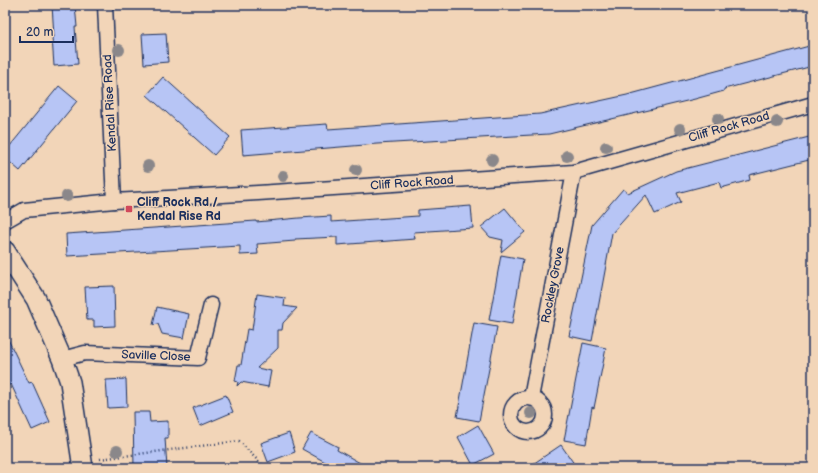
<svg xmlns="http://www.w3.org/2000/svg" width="818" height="473" font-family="'Balsamiq Sans',sans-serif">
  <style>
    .building { fill: #b7c5f5; stroke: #1b2f5e }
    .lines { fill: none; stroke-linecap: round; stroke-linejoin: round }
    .street-casing { stroke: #1b2f5e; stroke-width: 17 }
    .secondary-casing { stroke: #1b2f5e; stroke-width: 22 }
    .path { stroke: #1b2f5e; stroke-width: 2.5; stroke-dasharray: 1 3; stroke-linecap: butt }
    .street { stroke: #f2d5b8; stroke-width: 14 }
    .secondary { stroke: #f2d5b8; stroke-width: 19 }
    .tree { fill: #8a878a }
    .poi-dot { fill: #d1495b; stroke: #f2d5b8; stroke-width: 1.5 }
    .labels { text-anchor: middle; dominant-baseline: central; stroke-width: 3; stroke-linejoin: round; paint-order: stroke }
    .street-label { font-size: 12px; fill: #1b2f5e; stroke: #f2d5b8 }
    .poi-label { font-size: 12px; font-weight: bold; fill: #1b2f5e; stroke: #f2d5b8; text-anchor: start }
  </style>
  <rect width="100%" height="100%" fill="#f2d5b8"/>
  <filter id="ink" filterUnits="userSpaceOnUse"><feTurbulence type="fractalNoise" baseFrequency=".025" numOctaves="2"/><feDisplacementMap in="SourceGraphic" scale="8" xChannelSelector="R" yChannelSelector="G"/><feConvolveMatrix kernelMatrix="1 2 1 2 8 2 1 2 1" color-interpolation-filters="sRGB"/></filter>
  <g filter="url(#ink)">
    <g class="building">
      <polygon points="52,5 75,5 77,27 75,27 78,64 54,66 52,37 54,36"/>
      <polygon points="166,33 168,62 144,64 142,34"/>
      <polygon points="813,45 813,66 724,89 724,91 695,99 549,134 377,144 243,155 241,130 327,124 328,129 540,114 627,95"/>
      <polygon points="163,77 230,137 214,155 147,95"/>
      <polygon points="59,86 77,101 20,171 5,158 5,152"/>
      <polygon points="813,136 813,159 749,175 750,180 721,188 719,182 677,193 681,202 655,214 646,195 612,233 592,341 569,336 592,225 623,189 628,193 676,171"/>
      <polygon points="471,206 473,228 414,232 415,239 337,245 337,237 295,239 295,241 257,244 258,254 240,255 240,246 67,256 66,234 256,221 256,222 299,218 331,216 331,222 418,216 418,210"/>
      <polygon points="505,208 525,232 501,252 503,240 490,237 481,227"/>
      <polygon points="501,255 523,259 512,324 489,320"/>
      <polygon points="114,286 115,326 94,327 94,320 87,320 85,287"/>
      <polygon points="257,294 285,298 284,306 297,308 283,323 282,330 278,330 278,348 257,368 271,371 268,387 241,382 237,386 238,382 235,381 238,365 241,365 247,329 252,330"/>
      <polygon points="157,307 189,314 184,338 162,334 158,324 153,325"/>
      <polygon points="474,323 497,327 479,421 457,417"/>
      <polygon points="5,333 29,383 32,382 50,422 32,430 11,384 5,387"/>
      <polygon points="583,343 606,348 594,408 592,407 586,444 564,440"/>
      <polygon points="126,379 127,407 108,408 106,380"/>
      <polygon points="226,395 233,412 200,426 193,408"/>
      <polygon points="133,412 149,412 150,422 168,421 168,438 165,438 167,468 134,468"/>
      <polygon points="478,425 494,454 473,465 458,437"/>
      <polygon points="289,433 295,452 268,462 261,443"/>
      <polygon points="311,433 338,447 337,450 369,468 336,468 302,449"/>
      <polygon points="561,445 577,468 527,468"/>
    </g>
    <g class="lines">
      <g class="street-casing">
        <g id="street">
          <polyline points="105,5 114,201"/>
          <polyline points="5,221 24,210 114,201 258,193 574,172 813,104"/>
          <polyline points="62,359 85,353 198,358 211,305"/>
          <polyline points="531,398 574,172"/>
          <circle cx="528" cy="415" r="17"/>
        </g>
      </g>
      <g class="secondary-casing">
        <polyline id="secondary" points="5,251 36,299 62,359 70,382 83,468"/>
      </g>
      <polyline class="path" points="100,459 239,441 265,468"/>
      <use href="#street" class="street"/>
      <use href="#secondary" class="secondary"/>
    </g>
    <g class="tree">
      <circle cx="119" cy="50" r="6"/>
      <circle cx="718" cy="119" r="6"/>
      <circle cx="777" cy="122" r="6"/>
      <circle cx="680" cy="129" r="6"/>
      <circle cx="606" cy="147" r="6"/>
      <circle cx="567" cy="156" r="6"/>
      <circle cx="492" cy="160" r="6"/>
      <circle cx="148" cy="166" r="6"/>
      <circle cx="356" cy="170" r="6"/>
      <circle cx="283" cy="176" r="6"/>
      <circle cx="67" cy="196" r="6"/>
      <circle cx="531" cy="413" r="6"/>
      <circle cx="117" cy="451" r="6"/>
    </g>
  </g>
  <rect class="poi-dot" x="125" y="205" width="8" height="8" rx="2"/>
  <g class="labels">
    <g class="street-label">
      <text transform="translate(110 103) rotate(-93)">Kendal Rise Road</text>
      <text transform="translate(729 127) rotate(-16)">Cliff Rock Road</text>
      <text transform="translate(412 183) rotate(-4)">Cliff Rock Road</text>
      <text transform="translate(553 285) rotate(-79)">Rockley Grove</text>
      <text transform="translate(156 356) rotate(2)">Saville Close</text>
    </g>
    <g class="poi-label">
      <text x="137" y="202">Cliff Rock Rd /<tspan x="137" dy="14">Kendal Rise Rd</tspan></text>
    </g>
  </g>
  <rect width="818" height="473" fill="none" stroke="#f2d5b8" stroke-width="20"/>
  <rect x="10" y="10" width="798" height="453" fill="none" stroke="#1b2f5e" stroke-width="1.5" filter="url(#ink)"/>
  <path d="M20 36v6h53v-6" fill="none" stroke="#1b2f5e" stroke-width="2"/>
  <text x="26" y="36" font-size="12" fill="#1b2f5e" stroke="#f2d5b8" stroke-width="3" paint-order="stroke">20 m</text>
</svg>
